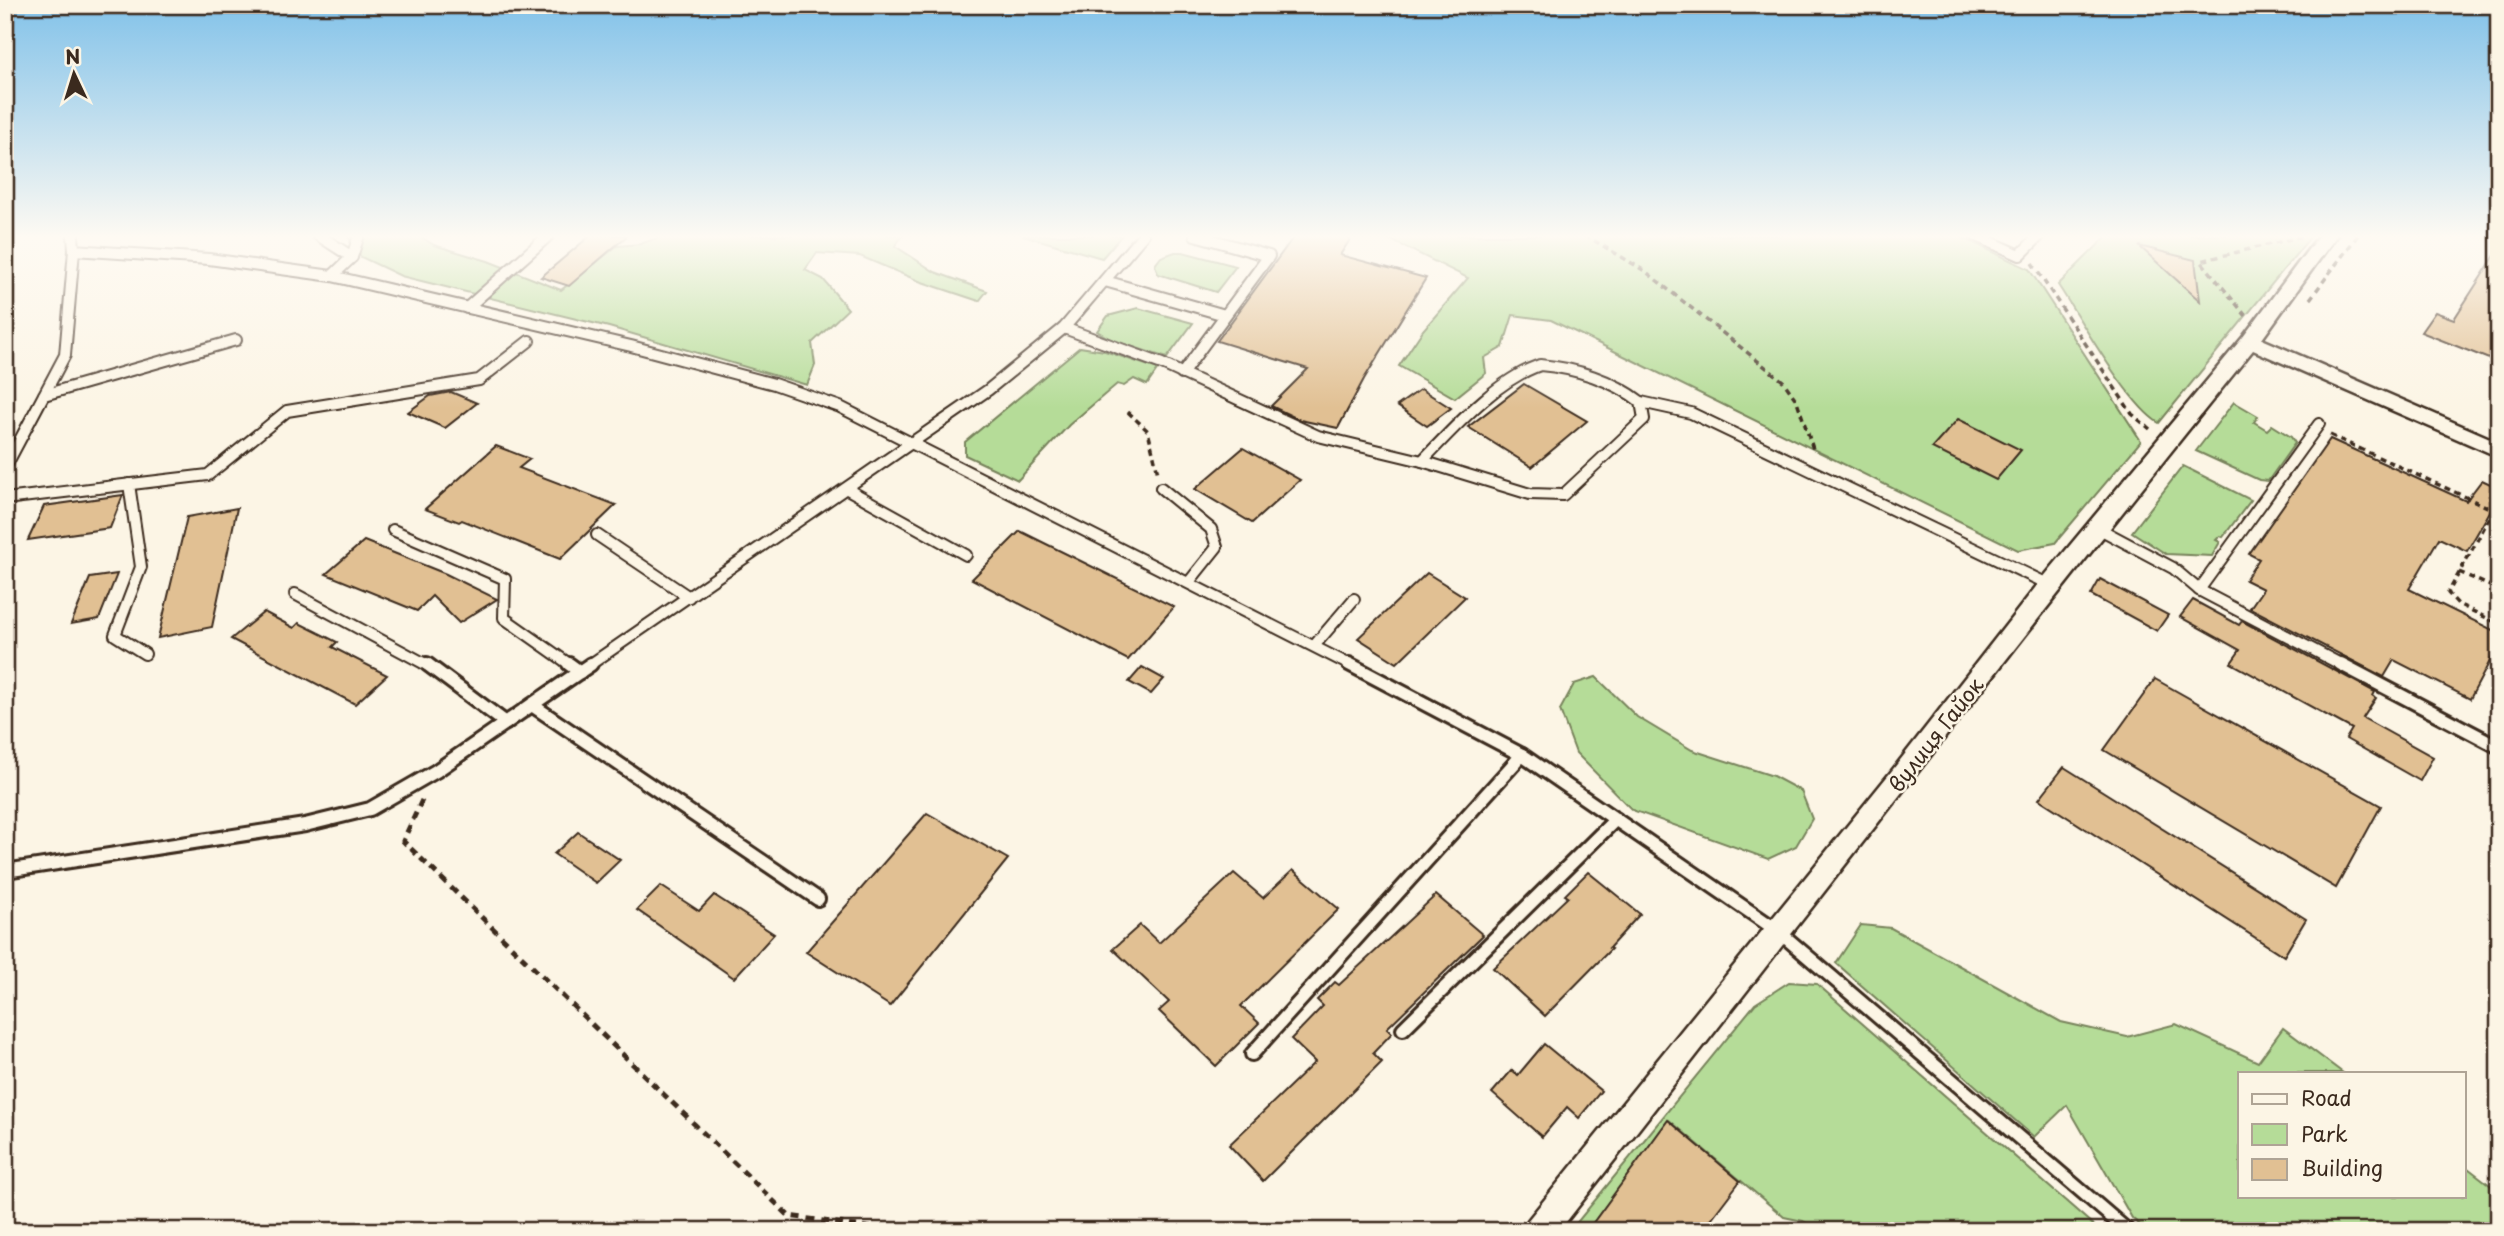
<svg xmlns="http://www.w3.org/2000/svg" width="2504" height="1236" font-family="'Playpen Sans',sans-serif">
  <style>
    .green { fill: #b5dc98; stroke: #78835b; stroke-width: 2 }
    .building { fill: #e1c093; stroke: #3b2a1e; stroke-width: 2 }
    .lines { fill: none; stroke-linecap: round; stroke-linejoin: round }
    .service-far1-casing { stroke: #3b2a1e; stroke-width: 14 }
    .service-casing { stroke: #3b2a1e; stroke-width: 18 }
    .minor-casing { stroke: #3b2a1e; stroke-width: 5 }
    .path-far1 { stroke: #3b2a1e; stroke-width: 3.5; stroke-dasharray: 6 4.5; stroke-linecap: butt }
    .path { stroke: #3b2a1e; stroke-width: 5; stroke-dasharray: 8 6; stroke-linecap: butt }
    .service-far1 { stroke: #fcf5e5; stroke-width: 10 }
    .service { stroke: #fcf5e5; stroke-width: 12 }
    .minor { fill: #fcf5e5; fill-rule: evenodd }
    .labels { text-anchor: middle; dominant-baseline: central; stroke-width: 5; stroke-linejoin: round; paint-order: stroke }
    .street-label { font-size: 21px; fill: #3b2a1e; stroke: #fcf5e5 }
  </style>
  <rect width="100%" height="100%" fill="#fcf5e5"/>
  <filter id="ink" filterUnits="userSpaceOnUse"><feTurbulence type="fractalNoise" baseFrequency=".0143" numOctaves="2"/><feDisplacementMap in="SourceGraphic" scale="14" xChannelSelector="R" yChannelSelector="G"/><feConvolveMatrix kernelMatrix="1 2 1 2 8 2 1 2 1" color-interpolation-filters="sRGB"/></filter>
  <g filter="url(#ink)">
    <g class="green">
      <polygon points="347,235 418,235 434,245 488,261 561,290 617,246 640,244 666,235 903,235 895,246 935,272 987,291 979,301 919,281 860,256 817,253 805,270 823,279 848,309 812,343 815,365 807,385 609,327 401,276 361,257"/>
      <polygon points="1022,235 1122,235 1102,258"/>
      <polygon points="1381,235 1957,235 2029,269 2141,441 2055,543 2018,550 1551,320 1513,315 1503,347 1484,358 1486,373 1455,398 1399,366 1423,330 1468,278"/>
      <path d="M2108,235H2307L2311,236L2159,423C2128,405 2080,318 2058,285Z"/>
      <polygon points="1175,252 1183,252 1236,266 1216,292 1158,274 1155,265 1161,257"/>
      <polygon points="1138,308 1193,323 1167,358 1112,340 1097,331 1108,316"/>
      <polygon points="1080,347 1105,351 1158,369 1147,385 1134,379 1124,386 1117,384 1069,425 1018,480 965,455 965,442"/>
      <polygon points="2234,402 2258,416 2254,422 2267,430 2272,425 2291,437 2295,443 2268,481 2259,480 2196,451"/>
      <polygon points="2183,466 2251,500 2223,537 2220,536 2216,540 2220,542 2212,556 2166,554 2132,532"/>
      <polygon points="1596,677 1637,717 1692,750 1773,776 1801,791 1812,819 1796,846 1768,859 1632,810 1576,753 1560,710 1574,684"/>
      <polygon points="1861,925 1891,928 2061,1022 2127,1037 2176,1024 2258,1062 2283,1028 2343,1073 2240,1073 2240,1196 2464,1196 2464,1165 2499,1192 2499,1231 2147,1231 2132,1218 2067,1105 2034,1137 1836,963"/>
      <polygon points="1789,982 1817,984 2100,1231 1821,1231 1803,1221 1784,1217 1669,1120 1587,1231 1570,1231 1755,1004"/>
    </g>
    <g class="building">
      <polygon points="591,235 628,235 569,286 541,277"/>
      <polygon points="1295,235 1353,235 1340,255 1426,278 1364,379 1338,428 1300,420 1271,406 1308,369 1217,341"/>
      <polygon points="2139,246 2195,260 2200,301"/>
      <polygon points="2499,249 2499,363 2421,332 2435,312 2454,319"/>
      <polygon points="1524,384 1587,421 1532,467 1468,427"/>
      <polygon points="1421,389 1451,408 1427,426 1397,406"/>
      <polygon points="451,392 477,403 445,428 408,412 430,396"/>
      <polygon points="1958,419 2021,450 1996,480 1932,448"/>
      <polygon points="2330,439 2466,501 2482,480 2499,488 2499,496 2467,551 2439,538 2409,589 2499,633 2499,644 2470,699 2394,660 2384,677 2250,608 2263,589 2245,580 2259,559 2249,554"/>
      <polygon points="496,446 530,459 519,468 616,505 560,559 462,520 459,522 425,509"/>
      <polygon points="1243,448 1300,480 1252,523 1195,489"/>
      <polygon points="123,495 110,528 28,540 44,506"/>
      <polygon points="237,508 212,627 158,638 187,517"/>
      <polygon points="1020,531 1174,607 1128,660 972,579"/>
      <polygon points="364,541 446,574 497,599 459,623 432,596 417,611 326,574"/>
      <polygon points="1427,573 1465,597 1397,663 1358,638"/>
      <polygon points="117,574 99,619 71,624 90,578"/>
      <polygon points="2100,579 2168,615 2157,631 2091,595"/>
      <polygon points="2193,600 2239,625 2242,621 2375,692 2373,696 2376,698 2363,718 2433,757 2420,781 2346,739 2352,729 2231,663 2240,650 2180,617"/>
      <polygon points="264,612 294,628 299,623 337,642 332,647 387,675 355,704 231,639"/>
      <polygon points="1142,667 1164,679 1151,694 1129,682"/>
      <polygon points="2155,679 2381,806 2336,888 2104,750"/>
      <polygon points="2064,767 2306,919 2284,956 2039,799"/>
      <polygon points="927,813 1008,859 890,1006 806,952"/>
      <polygon points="578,832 620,860 596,883 554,854"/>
      <polygon points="1293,870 1339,909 1241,1006 1259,1023 1216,1066 1159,1011 1169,1002 1113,949 1140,925 1159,943 1234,873 1263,898"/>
      <polygon points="1588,872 1640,914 1609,948 1611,949 1545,1016 1493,968 1568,897 1565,895"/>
      <polygon points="661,886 699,911 714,895 774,934 734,978 637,910"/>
      <polygon points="1436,895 1483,935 1387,1028 1392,1033 1373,1053 1382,1062 1263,1181 1229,1145 1315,1062 1291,1039 1323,1006 1317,1000 1335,982 1339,985"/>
      <polygon points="1544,1044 1601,1091 1579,1118 1567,1107 1542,1137 1492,1093 1512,1070 1518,1075"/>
      <polygon points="1668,1120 1740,1181 1702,1231 1587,1231"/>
    </g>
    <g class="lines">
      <g class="service-far1-casing">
        <g id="service-far1">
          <polyline points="73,235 74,250 209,259 332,276 631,346 774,384 840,407 1352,666"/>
          <polyline points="318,235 352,257"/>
          <polyline points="1975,235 2020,255 2040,235"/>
          <polyline points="332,276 352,257 359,235"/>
          <polyline points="1105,281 1225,315"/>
          <polyline points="467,308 549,235"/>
          <polyline points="1064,328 1162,364 1318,436 1422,461"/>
          <path d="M1540,365C1575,368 1613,380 1641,402L1644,419L1563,495L1530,494L1422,461C1454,428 1496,380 1540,365Z"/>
          <polyline points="1182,374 1269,256 1195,235"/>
          <polyline points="44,395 236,340"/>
          <polyline points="1641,402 1691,413 2050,585"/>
          <polyline points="5,468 65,355 74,250"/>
          <polyline points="129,484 141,567 115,635 145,654"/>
          <polyline points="1161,488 1211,529 1217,547 1189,582"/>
          <polyline points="847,489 966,555"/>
          <polyline points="5,499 208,475 287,411 479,380 529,341"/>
          <polyline points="2098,528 2173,568 2199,590 2344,666"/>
          <polyline points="393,530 505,579 504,618 572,666"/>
          <polyline points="597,535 689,597"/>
          <polyline points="2199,590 2319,424"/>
          <polyline points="295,594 429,666"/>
          <polyline points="1314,646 1354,599"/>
          <polyline points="588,666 988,390 1064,328 1143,235"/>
        </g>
      </g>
      <g class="service-casing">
        <g id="service">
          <polyline points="427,664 506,723"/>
          <polyline points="569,664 580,672"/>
          <polyline points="1349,664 1522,755 1778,931 2128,1231"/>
          <polyline points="2341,664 2499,747"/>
          <polyline points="532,705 818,899"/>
          <polyline points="5,871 305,825 370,809 436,771 591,664"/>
          <polyline points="1403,1029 1616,819"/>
          <polyline points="1252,1054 1522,755"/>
        </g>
      </g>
      <g class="minor-casing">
        <path id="minor" d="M2319,235H2337L2262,339L2499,442V457L2253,350C2018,640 1790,937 1559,1231H1524L1528,1220L1890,773L2042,579L2243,337Z"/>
      </g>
      <g class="path-far1">
        <polyline points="1585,235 1645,271 1783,381 1797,401 1814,452"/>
        <polyline points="2032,263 2132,414 2150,429"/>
        <polyline points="2310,299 2358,235"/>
        <polyline points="2246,316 2201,261 2303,236"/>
        <polyline points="1128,412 1148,431 1158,473"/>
        <polyline points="2330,435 2494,510 2448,593 2458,604 2499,624"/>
        <polyline points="2459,572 2499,590"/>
      </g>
      <polyline class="path" points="422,800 403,841 789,1216 893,1231"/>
      <use href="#service-far1" class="service-far1"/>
      <use href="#service" class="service"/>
      <use href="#minor" class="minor"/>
    </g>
  </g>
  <linearGradient id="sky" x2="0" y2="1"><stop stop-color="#82c2e9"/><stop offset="0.58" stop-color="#fefaf3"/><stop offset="1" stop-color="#fefaf3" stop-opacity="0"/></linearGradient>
  <rect width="2504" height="408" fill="url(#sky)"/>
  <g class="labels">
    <g class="street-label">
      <text transform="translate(1935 734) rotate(-52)">вулиця Гайок</text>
    </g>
  </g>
  <rect width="2504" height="1236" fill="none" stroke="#fcf5e5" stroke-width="28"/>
  <rect x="14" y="14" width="2476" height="1208" fill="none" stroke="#3b2a1e" stroke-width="2.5" filter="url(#ink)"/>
  <rect x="2238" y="1072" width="228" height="126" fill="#fcf5e5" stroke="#afa495" stroke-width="2"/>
  <rect x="2252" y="1094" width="35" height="10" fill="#fcf5e5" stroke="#afa495" stroke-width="2"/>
  <text x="2301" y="1106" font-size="21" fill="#3b2a1e">Road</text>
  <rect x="2252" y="1124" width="35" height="21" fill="#b5dc98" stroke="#afa495" stroke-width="2"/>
  <text x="2301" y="1142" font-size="21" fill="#3b2a1e">Park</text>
  <rect x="2252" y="1159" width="35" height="21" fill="#e1c093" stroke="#afa495" stroke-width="2"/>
  <text x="2301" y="1176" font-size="21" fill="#3b2a1e">Building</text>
  <g transform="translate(74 74) rotate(356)" stroke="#fcf5e5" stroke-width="5" paint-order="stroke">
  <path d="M0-5L12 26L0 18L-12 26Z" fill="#3b2a1e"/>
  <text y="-10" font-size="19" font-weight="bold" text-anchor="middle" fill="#3b2a1e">N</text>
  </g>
</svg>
